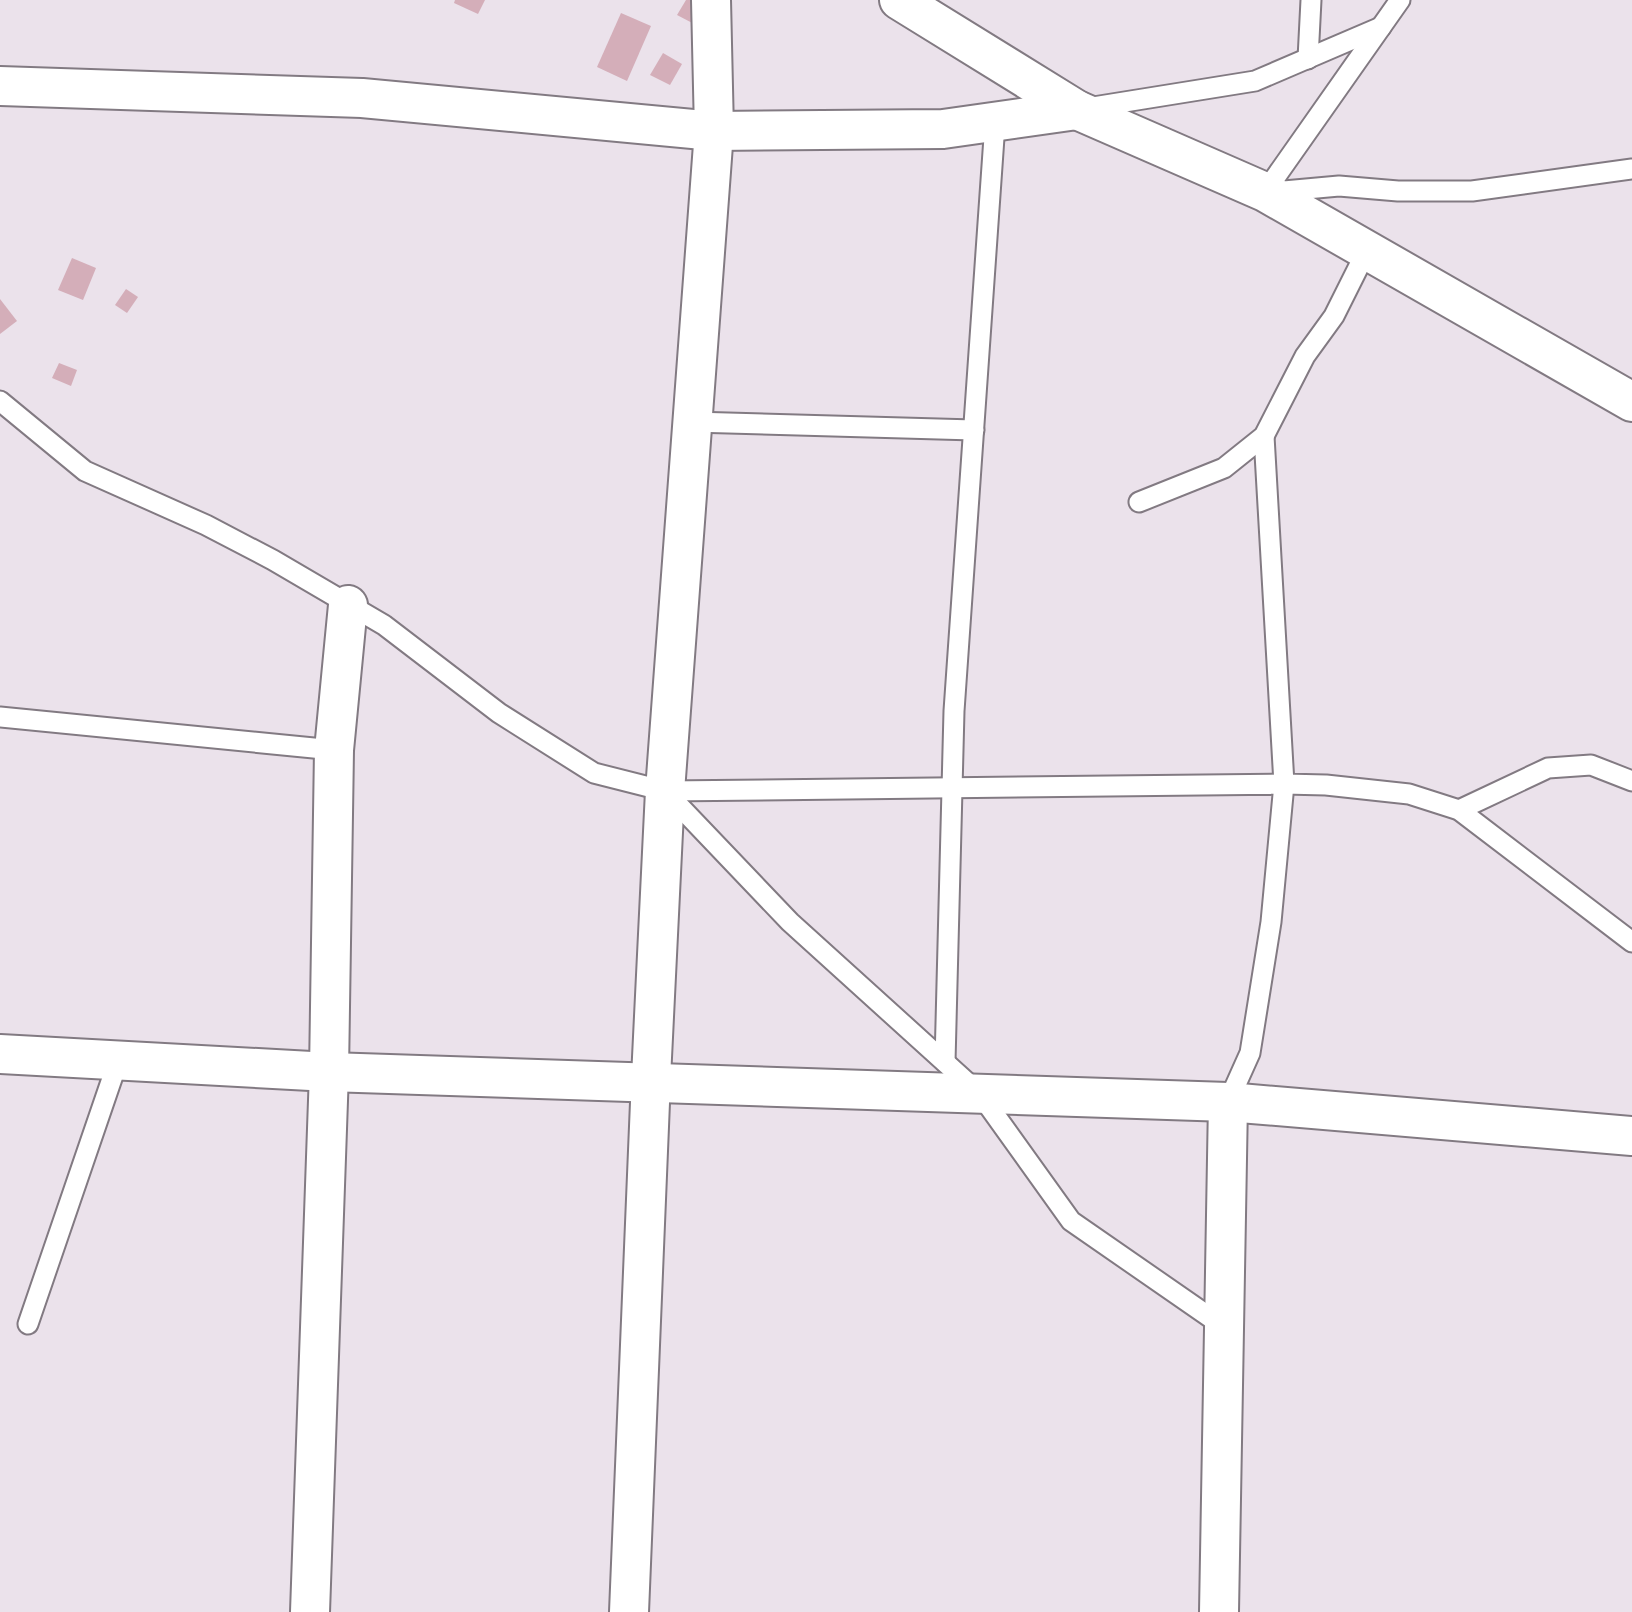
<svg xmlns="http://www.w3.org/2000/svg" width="1632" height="1612" font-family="'PT Sans Narrow',sans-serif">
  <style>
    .building { fill: #d4aeb9 }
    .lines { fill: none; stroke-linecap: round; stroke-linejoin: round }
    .lane-casing { stroke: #827a82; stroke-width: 23 }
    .street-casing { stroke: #827a82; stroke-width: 42 }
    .lane { stroke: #fff; stroke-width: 19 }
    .street { stroke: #fff; stroke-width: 38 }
  </style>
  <rect width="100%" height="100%" fill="#ebe2eb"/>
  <g class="building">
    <polygon points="455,0 485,0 478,14 454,3"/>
    <polygon points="686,0 700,0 698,26 677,15"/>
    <polygon points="621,13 651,26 627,81 597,67"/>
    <polygon points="663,53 682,64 670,85 650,75"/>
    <polygon points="72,258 96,268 83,300 58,290"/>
    <polygon points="126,289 138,297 127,313 115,305"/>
    <polygon points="0,299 17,321 0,334"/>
    <polygon points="59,363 77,370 71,386 52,378"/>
  </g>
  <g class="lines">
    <g class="lane-casing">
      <g id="lane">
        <polyline points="1308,59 1311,0"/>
        <polyline points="1087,108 1255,81 1381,27"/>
        <polyline points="1265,192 1400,0"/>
        <polyline points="1273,192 1339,186 1398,191 1472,191 1632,169"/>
        <polyline points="0,401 85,471 206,525 273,560 384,625 499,713 594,773 665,791 790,922 980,1094 1071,1221 1224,1327"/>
        <polyline points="692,422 974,430"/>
        <polyline points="1264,436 1284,784 1326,785 1409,794 1459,810 1632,942"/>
        <polyline points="1139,502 1224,468 1264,436 1305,356 1334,316 1367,250"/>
        <polyline points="0,717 334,750"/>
        <polyline points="665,791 1284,784 1271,922 1250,1053 1228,1102"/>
        <polyline points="1459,810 1548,768 1591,765 1632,781"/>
        <polyline points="945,1062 954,711 995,123"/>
        <polyline points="28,1324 118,1061"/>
      </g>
    </g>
    <g class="street-casing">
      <g id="street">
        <polyline points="899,0 1077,110 1265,192 1632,402"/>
        <polyline points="0,86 362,98 714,131 943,129 1077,110"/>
        <polyline points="0,1054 329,1072 1228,1102 1632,1136"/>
        <polyline points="310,1612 329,1072 334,750 348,605"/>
        <polyline points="629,1612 651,1078 665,791 714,131 711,0"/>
        <polyline points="1219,1612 1228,1102"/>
      </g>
    </g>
    <use href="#lane" class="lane"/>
    <use href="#street" class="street"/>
  </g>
</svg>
